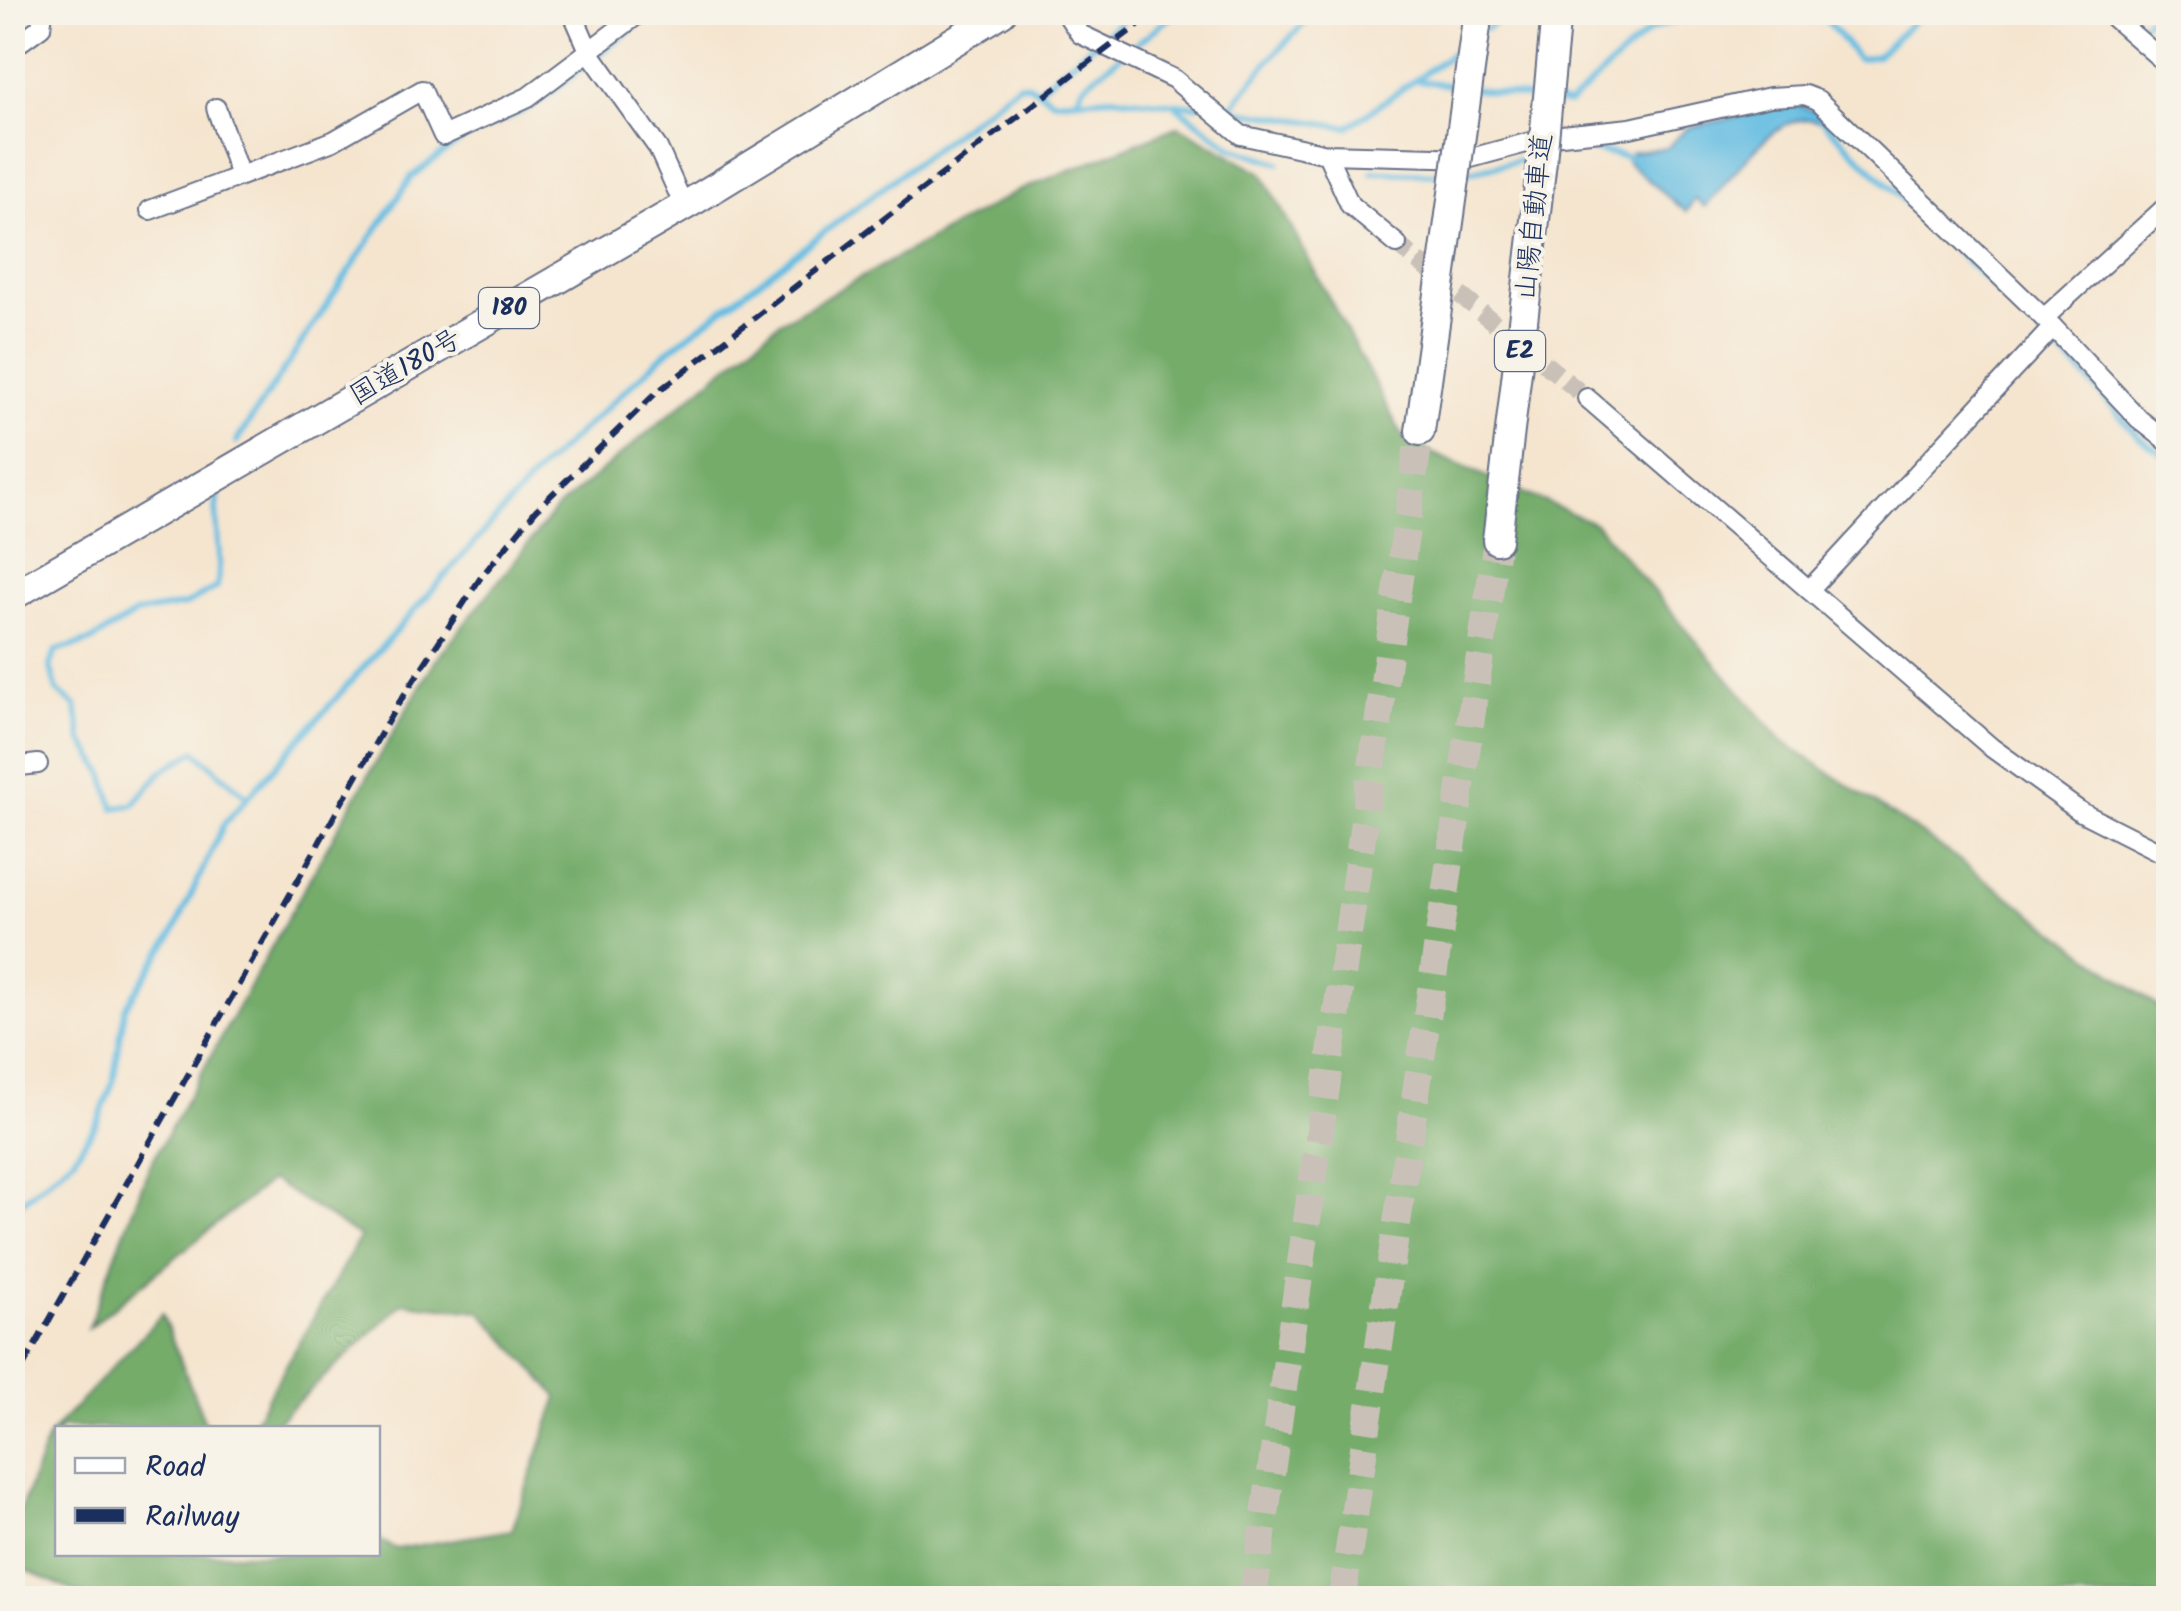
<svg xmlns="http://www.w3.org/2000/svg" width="2181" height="1611" font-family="Kalam,'Klee One',sans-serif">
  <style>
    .forest { fill: #74ac6b; stroke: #486e64; stroke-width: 2.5 }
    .water { fill: #65bde2; stroke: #4076a0; stroke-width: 2.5 }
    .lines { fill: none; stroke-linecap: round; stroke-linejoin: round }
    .stream { stroke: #65bde2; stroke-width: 6 }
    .minor-tunnel { stroke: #c9c1b8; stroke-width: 18; stroke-dasharray: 18 9; stroke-linecap: butt }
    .highway-tunnel { stroke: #c9c1b8; stroke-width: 28; stroke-dasharray: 28 14; stroke-linecap: butt }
    .minor-casing { stroke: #676f86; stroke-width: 22 }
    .highway-casing { stroke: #676f86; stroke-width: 32 }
    .minor { stroke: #fff; stroke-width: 18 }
    .highway { stroke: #fff; stroke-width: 28 }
    .rail { stroke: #1b2f5e; stroke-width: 6; stroke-dasharray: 15 8; stroke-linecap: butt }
    .highway-bridge-casing { stroke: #676f86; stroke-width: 32; stroke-linecap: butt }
    .highway-bridge { stroke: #fff; stroke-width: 28 }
    .labels { text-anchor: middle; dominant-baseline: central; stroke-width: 8; stroke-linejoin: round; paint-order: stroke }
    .shield { fill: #f7f3e8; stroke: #5d6a87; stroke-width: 2.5 }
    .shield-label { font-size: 25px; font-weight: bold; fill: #1b2f5e }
    .street-label { font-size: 28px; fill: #1b2f5e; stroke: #f7f3e8 }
  </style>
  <rect width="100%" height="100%" fill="#f7f3e8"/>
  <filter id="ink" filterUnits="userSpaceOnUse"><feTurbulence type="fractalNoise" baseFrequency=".01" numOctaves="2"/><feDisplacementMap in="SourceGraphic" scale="20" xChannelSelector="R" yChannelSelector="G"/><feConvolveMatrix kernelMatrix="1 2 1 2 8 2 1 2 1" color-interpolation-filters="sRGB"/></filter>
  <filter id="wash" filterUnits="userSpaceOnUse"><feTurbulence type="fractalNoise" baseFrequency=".0048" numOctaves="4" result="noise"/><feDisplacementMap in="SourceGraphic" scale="40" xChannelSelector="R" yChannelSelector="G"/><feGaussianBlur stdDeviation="2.25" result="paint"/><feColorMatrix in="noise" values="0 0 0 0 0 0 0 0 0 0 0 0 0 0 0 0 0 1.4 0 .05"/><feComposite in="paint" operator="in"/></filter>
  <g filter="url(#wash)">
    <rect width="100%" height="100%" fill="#f5e5cf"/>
    <polygon class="forest" points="1179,126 1262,173 1406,442 1596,524 1782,741 1955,857 2168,1014 2168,1598 88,1598 13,1564 12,1532 49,1435 162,1314 207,1428 58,1428 58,1554 378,1554 378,1539 396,1549 512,1530 558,1397 480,1311 403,1303 270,1428 250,1428 360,1237 271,1180 88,1328 149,1167 340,824 435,661 556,509 780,322 1016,192"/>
    <path class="water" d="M1793,104L1823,113L1818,121C1778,107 1731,179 1705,207L1695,199L1686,212L1627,162L1631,153L1668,147L1687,128Z"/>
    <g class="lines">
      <g class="stream">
        <polyline points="1820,12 1858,59 1877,56 1923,12"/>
        <polyline points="2131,23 2143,24 2154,12"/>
        <polyline points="1486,29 1510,12"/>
        <polyline points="1416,80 1462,87"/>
        <polyline points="1474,89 1541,99"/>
        <polyline points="1037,90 1133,12"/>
        <polyline points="1076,99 1085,84 1177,12"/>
        <polyline points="1553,101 1569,104 1649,31 1695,12"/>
        <polyline points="1177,107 1233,148 1279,163"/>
        <polyline points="1219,108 1348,127 1464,45"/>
        <polyline points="1230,109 1270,59 1315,12"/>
        <polyline points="1816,115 2084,375 2138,436 2168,458"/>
        <polyline points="1551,150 1575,146 1636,159"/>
        <polyline points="1372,172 1447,174"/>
        <polyline points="1464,173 1534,157"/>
        <polyline points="236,442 412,176 464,138 535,105 636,26"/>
        <path d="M219,490C211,524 224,554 217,587L185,605L137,613L91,641L56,651L50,665L57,691L76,706L82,740L103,772L114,808L133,805L162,771L195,751L247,797"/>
        <polyline points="12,1210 73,1159 98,1122 113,1082 125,1008 173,934 224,824 541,468 670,349 1019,84 1029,85 1054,101 1112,97 1197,106"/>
      </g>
    </g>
  </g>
  <g filter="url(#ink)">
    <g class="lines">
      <polyline class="minor-tunnel" points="1397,244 1587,398"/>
      <g class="highway-tunnel">
        <polyline points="1253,1598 1420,431"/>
        <polyline points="1342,1598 1497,540"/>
      </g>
      <g class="minor-casing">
        <g id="minor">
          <polyline points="572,12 590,53 658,148 684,206"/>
          <polyline points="1065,12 1080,34 1174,79 1241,135 1327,154 1471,158 1552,136 1630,128 1770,97 1805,95 1818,100 2053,327 2139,419 2168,442"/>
          <polyline points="2107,12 2168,65"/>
          <polyline points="12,48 41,27 43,12"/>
          <polyline points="216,108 240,176"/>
          <polyline points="1327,154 1350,205 1397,244"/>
          <polyline points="150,210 333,141 422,90 443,136 528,97 641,12"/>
          <polyline points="2044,318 2168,205"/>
          <polyline points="1587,398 1992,748 2081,812 2168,856"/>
          <polyline points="1809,590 2053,327"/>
          <polyline points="12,767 38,764"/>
        </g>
      </g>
      <g class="highway-casing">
        <g id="highway">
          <polyline points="1420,431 1455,179"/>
          <polyline points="1497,540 1542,161"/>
          <polyline points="12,596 693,201 1002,12"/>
        </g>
      </g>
      <use href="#minor" class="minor"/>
      <use href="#highway" class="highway"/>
      <polyline class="rail" points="12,1386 393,712 481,577 536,510 657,392 1155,12"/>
      <g class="highway-bridge-casing">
        <g id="highway-bridge">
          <polyline points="1542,161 1556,12"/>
          <polyline points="1455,179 1478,12"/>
        </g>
      </g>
      <use href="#highway-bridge" class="highway-bridge"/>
    </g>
  </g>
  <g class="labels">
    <g class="shield">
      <rect x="479" y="288" width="60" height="40" rx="8"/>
      <rect x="1495" y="331" width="50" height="40" rx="8"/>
    </g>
    <g class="shield-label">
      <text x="509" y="308">180</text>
      <text x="1520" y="351">E2</text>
    </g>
    <g class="street-label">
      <text transform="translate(1535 217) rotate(-84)">山陽自動車道</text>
      <text transform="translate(406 368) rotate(-30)">国道180号</text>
    </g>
  </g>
  <rect width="2181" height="1611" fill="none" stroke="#f7f3e8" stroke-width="50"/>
  <rect x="55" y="1426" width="325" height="130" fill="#f7f3e8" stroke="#9fa5b1" stroke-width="2.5"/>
  <rect x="75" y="1458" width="50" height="15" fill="#ffffff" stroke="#9fa5b1" stroke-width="2.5"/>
  <text x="145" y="1476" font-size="30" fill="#1b2f5e">Road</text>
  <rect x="75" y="1508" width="50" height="15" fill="#1b2f5e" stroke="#9fa5b1" stroke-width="2.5"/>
  <text x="145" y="1526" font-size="30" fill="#1b2f5e">Railway</text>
</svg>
